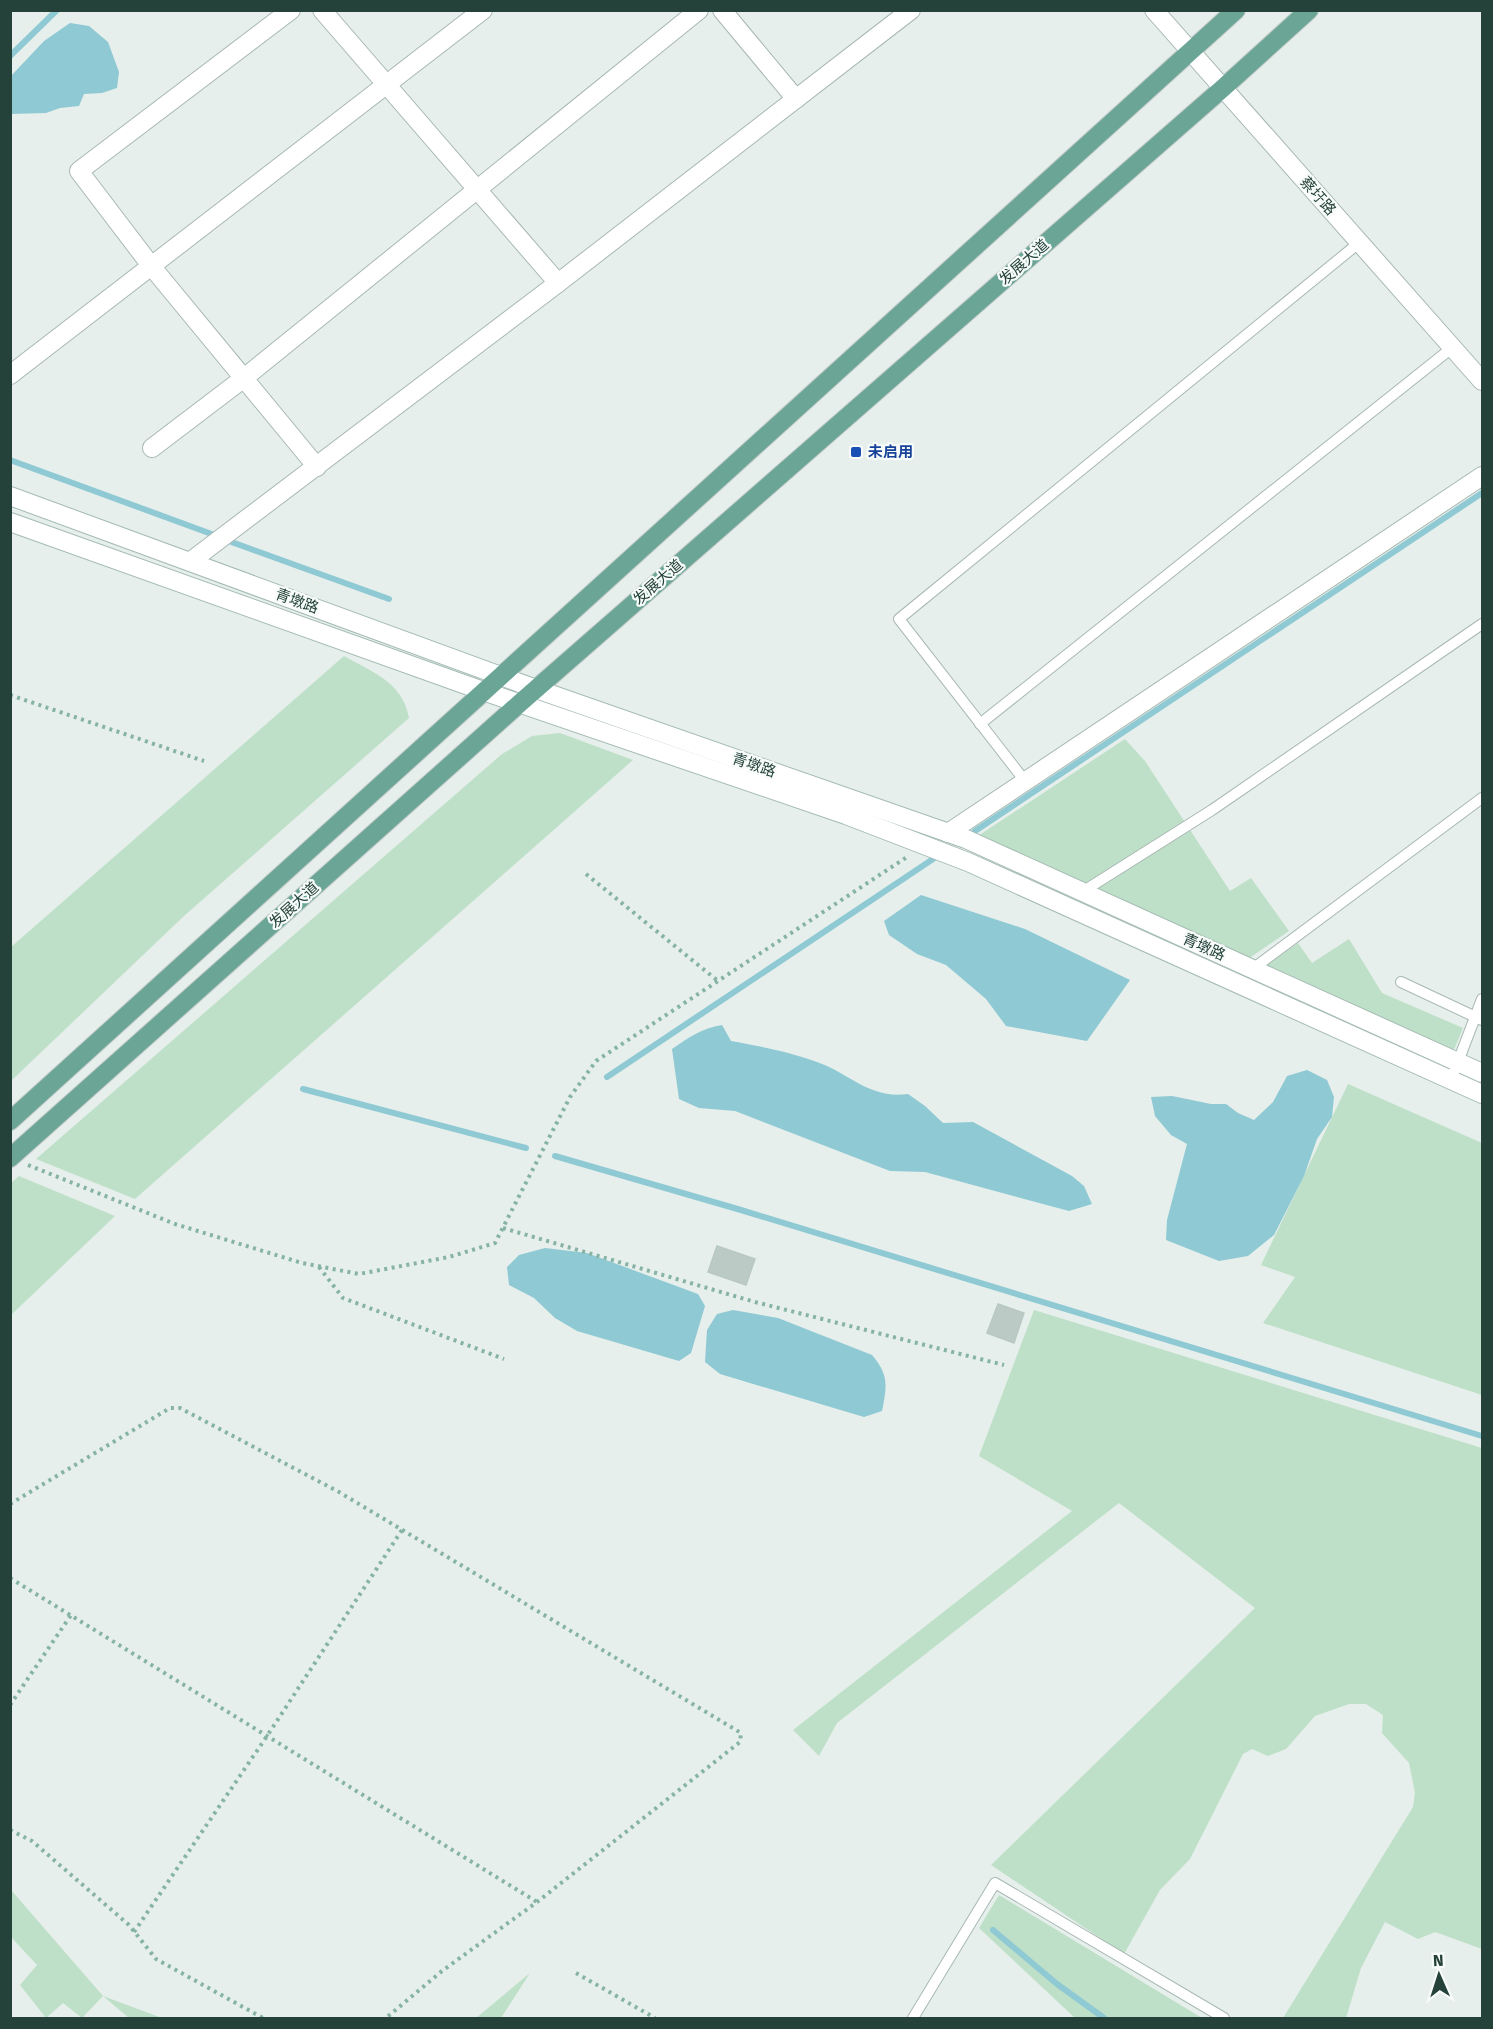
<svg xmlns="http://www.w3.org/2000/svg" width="1493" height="2029" font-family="'Fira Sans','Noto Sans SC',sans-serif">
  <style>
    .green { fill: #bfe0c8 }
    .water { fill: #8ec9d4 }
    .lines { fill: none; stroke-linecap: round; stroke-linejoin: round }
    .stream { stroke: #8ec9d4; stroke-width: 6 }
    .building { fill: #bbcac4; stroke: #b8c9c2; stroke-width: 1.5 }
    .service-casing { stroke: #a8b8b2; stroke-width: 12 }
    .minor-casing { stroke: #a8b8b2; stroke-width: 20 }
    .secondary-casing { stroke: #a4bbb3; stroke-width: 20 }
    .primary-casing { stroke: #c2cac8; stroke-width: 20 }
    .path { stroke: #86b3a5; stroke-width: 4; stroke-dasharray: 3 4.5; stroke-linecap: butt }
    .service { stroke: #fff; stroke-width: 10 }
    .minor { stroke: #fff; stroke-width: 18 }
    .secondary { stroke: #fff; stroke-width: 18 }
    .primary { stroke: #6aa596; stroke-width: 18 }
    .transit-dot { fill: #1a4fb4; stroke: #f7fbf9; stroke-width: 2 }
    .labels { text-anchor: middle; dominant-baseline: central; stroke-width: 4.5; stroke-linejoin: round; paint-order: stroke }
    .street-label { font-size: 15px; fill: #24423a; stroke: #f7fbf9 }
    .transit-label { font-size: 15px; font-weight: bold; fill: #164399; stroke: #f7fbf9; text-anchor: start }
  </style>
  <rect width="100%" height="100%" fill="#e6efeb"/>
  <g class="green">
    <path d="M344,656C372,672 403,682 409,718L184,916L11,1081V947Z"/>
    <polygon points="560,733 633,760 135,1199 36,1159 502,754 532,736"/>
    <polygon points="1125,739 1145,761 1230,891 1251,878 1289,931 1248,959 978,836"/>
    <polygon points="1349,939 1382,993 1463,1028 1453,1052 1265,966 1298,943 1312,963"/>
    <polygon points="1348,1084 1482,1143 1482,1395 1263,1323 1295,1277 1261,1265"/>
    <polygon points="19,1176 115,1216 11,1315 11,1183"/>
    <polygon points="1034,1310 1482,1448 1482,1949 1435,1932 1418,1939 1385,1922 1361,1968 1346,2018 1283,2018 1413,1807 1415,1793 1409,1763 1382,1733 1383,1715 1366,1704 1349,1704 1315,1716 1286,1749 1268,1756 1252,1749 1243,1754 1190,1859 1160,1890 1124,1954 991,1865 1255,1608 1119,1503 837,1723 819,1756 793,1730 1072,1511 979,1456"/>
    <polygon points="11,1890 103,1996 162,2018 129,2018 103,1996 82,2018 63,2003 46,2018 20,1985 37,1965 11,1937"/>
    <polygon points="999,1895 1202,2018 1075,2018 979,1928"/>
    <polygon points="530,1973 501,2018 476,2018"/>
  </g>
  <g class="water">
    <polygon points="70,23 89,26 108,42 119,72 117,88 102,93 84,94 79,106 60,108 46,113 11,114 11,76 44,41"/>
    <polygon points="921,895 1025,929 1130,980 1087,1041 1006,1026 986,999 946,965 917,954 889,935 884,921"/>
    <path d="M722,1025L731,1041C763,1047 787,1051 817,1062C851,1074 869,1099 908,1094L925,1106L943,1123L973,1122L1072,1176L1084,1186L1092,1204L1069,1211L925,1172L890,1171L735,1111L699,1108L679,1099L672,1049C688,1038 702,1028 722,1025Z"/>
    <polygon points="1307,1070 1327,1080 1334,1097 1332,1117 1317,1139 1304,1176 1274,1235 1248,1256 1219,1261 1166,1240 1167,1220 1187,1144 1171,1135 1155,1116 1151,1097 1172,1096 1211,1104 1226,1104 1238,1113 1254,1120 1273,1102 1287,1076"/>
    <polygon points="545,1248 587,1253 698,1294 705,1306 691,1353 679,1361 577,1331 555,1318 534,1298 509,1285 507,1267 519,1255"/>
    <path d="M733,1310L778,1318L872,1355C889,1375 887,1386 882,1411L864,1417L720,1374L705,1362L707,1330L717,1314Z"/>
  </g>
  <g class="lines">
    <g class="stream">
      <polyline points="10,56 57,10"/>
      <polyline points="10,460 217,536"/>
      <polyline points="226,540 389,599"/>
      <polyline points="975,831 1482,493"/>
      <polyline points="607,1077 933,859"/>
      <polyline points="303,1089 526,1148"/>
      <polyline points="555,1156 741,1210 1482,1436"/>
      <polyline points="993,1930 1057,1984 1104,2018"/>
    </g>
  </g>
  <g class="building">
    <polygon points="717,1246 755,1259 746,1285 708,1272"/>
    <polygon points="998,1304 1024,1313 1014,1343 987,1333"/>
  </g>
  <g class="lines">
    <g class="service-casing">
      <g id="service">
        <polyline points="980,724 1453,347"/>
        <polyline points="1025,781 899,619 1360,242"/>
        <polyline points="1086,894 1090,887 1212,810 1482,624"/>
        <polyline points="1250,971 1482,798"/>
        <polyline points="1401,982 1482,1020"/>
        <polyline points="1451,1080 1482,999"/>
        <polyline points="913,2018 995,1883 1224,2018"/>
      </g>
    </g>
    <g class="minor-casing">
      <g id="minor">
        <polyline points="291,10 79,171 152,267 317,467"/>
        <polyline points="322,10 558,283"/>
        <polyline points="722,10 796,99"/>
        <polyline points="1154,10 1482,381"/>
        <polyline points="10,375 483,10"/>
        <polyline points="152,448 244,378 699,10"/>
        <polyline points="191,561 558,283 911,10"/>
        <polyline points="948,833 1482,476"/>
      </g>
    </g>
    <g class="secondary-casing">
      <g id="secondary">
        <polyline points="10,496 536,689 966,839 1482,1073"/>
        <polyline points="10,522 483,691 846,815 968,862 1482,1094"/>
      </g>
    </g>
    <g class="primary-casing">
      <g id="primary">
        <polyline points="10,1121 1236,10"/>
        <polyline points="10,1158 520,703 1223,88 1309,10"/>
      </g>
    </g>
    <g class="path">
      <polyline points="10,695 204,761"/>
      <polyline points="586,874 718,981"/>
      <polyline points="28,1165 175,1224 302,1263 359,1274 449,1257 495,1243 570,1097 596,1061 907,857"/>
      <polyline points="503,1228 755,1302 1004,1365"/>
      <polyline points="319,1267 343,1298 504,1359"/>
      <polyline points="10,1504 170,1408 180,1408 339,1492 741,1733 740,1742 537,1902 442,1971 386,2018"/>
      <polyline points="10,1578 537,1902"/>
      <polyline points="10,1705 71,1615"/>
      <polyline points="10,1830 32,1841 129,1925 156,1959 263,2018"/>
      <polyline points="134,1932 267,1736 402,1530"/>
      <polyline points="576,1973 655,2018"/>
    </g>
    <use href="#service" class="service"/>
    <use href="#minor" class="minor"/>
    <use href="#secondary" class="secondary"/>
    <use href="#primary" class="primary"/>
  </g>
  <rect class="transit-dot" x="850" y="446" width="12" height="12" rx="3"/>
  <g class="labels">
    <g class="street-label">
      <text transform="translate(1318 196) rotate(48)">蔡圩路</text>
      <text transform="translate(1024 262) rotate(-41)">发展大道</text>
      <text transform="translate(658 582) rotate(-41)">发展大道</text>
      <text transform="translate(297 601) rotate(20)">青墩路</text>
      <text transform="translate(754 765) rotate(19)">青墩路</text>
      <text transform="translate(294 905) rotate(-42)">发展大道</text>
      <text transform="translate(1204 947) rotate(24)">青墩路</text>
    </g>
    <g class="transit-label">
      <text x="868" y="452">未启用</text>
    </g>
  </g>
  <rect width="1493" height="2029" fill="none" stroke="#24423a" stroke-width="24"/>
  <g transform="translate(1439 1975) rotate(357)" stroke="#f7fbf9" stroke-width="4.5" paint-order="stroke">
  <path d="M0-4.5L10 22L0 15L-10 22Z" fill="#24423a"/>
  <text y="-9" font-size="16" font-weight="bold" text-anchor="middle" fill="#24423a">N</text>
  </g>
</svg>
